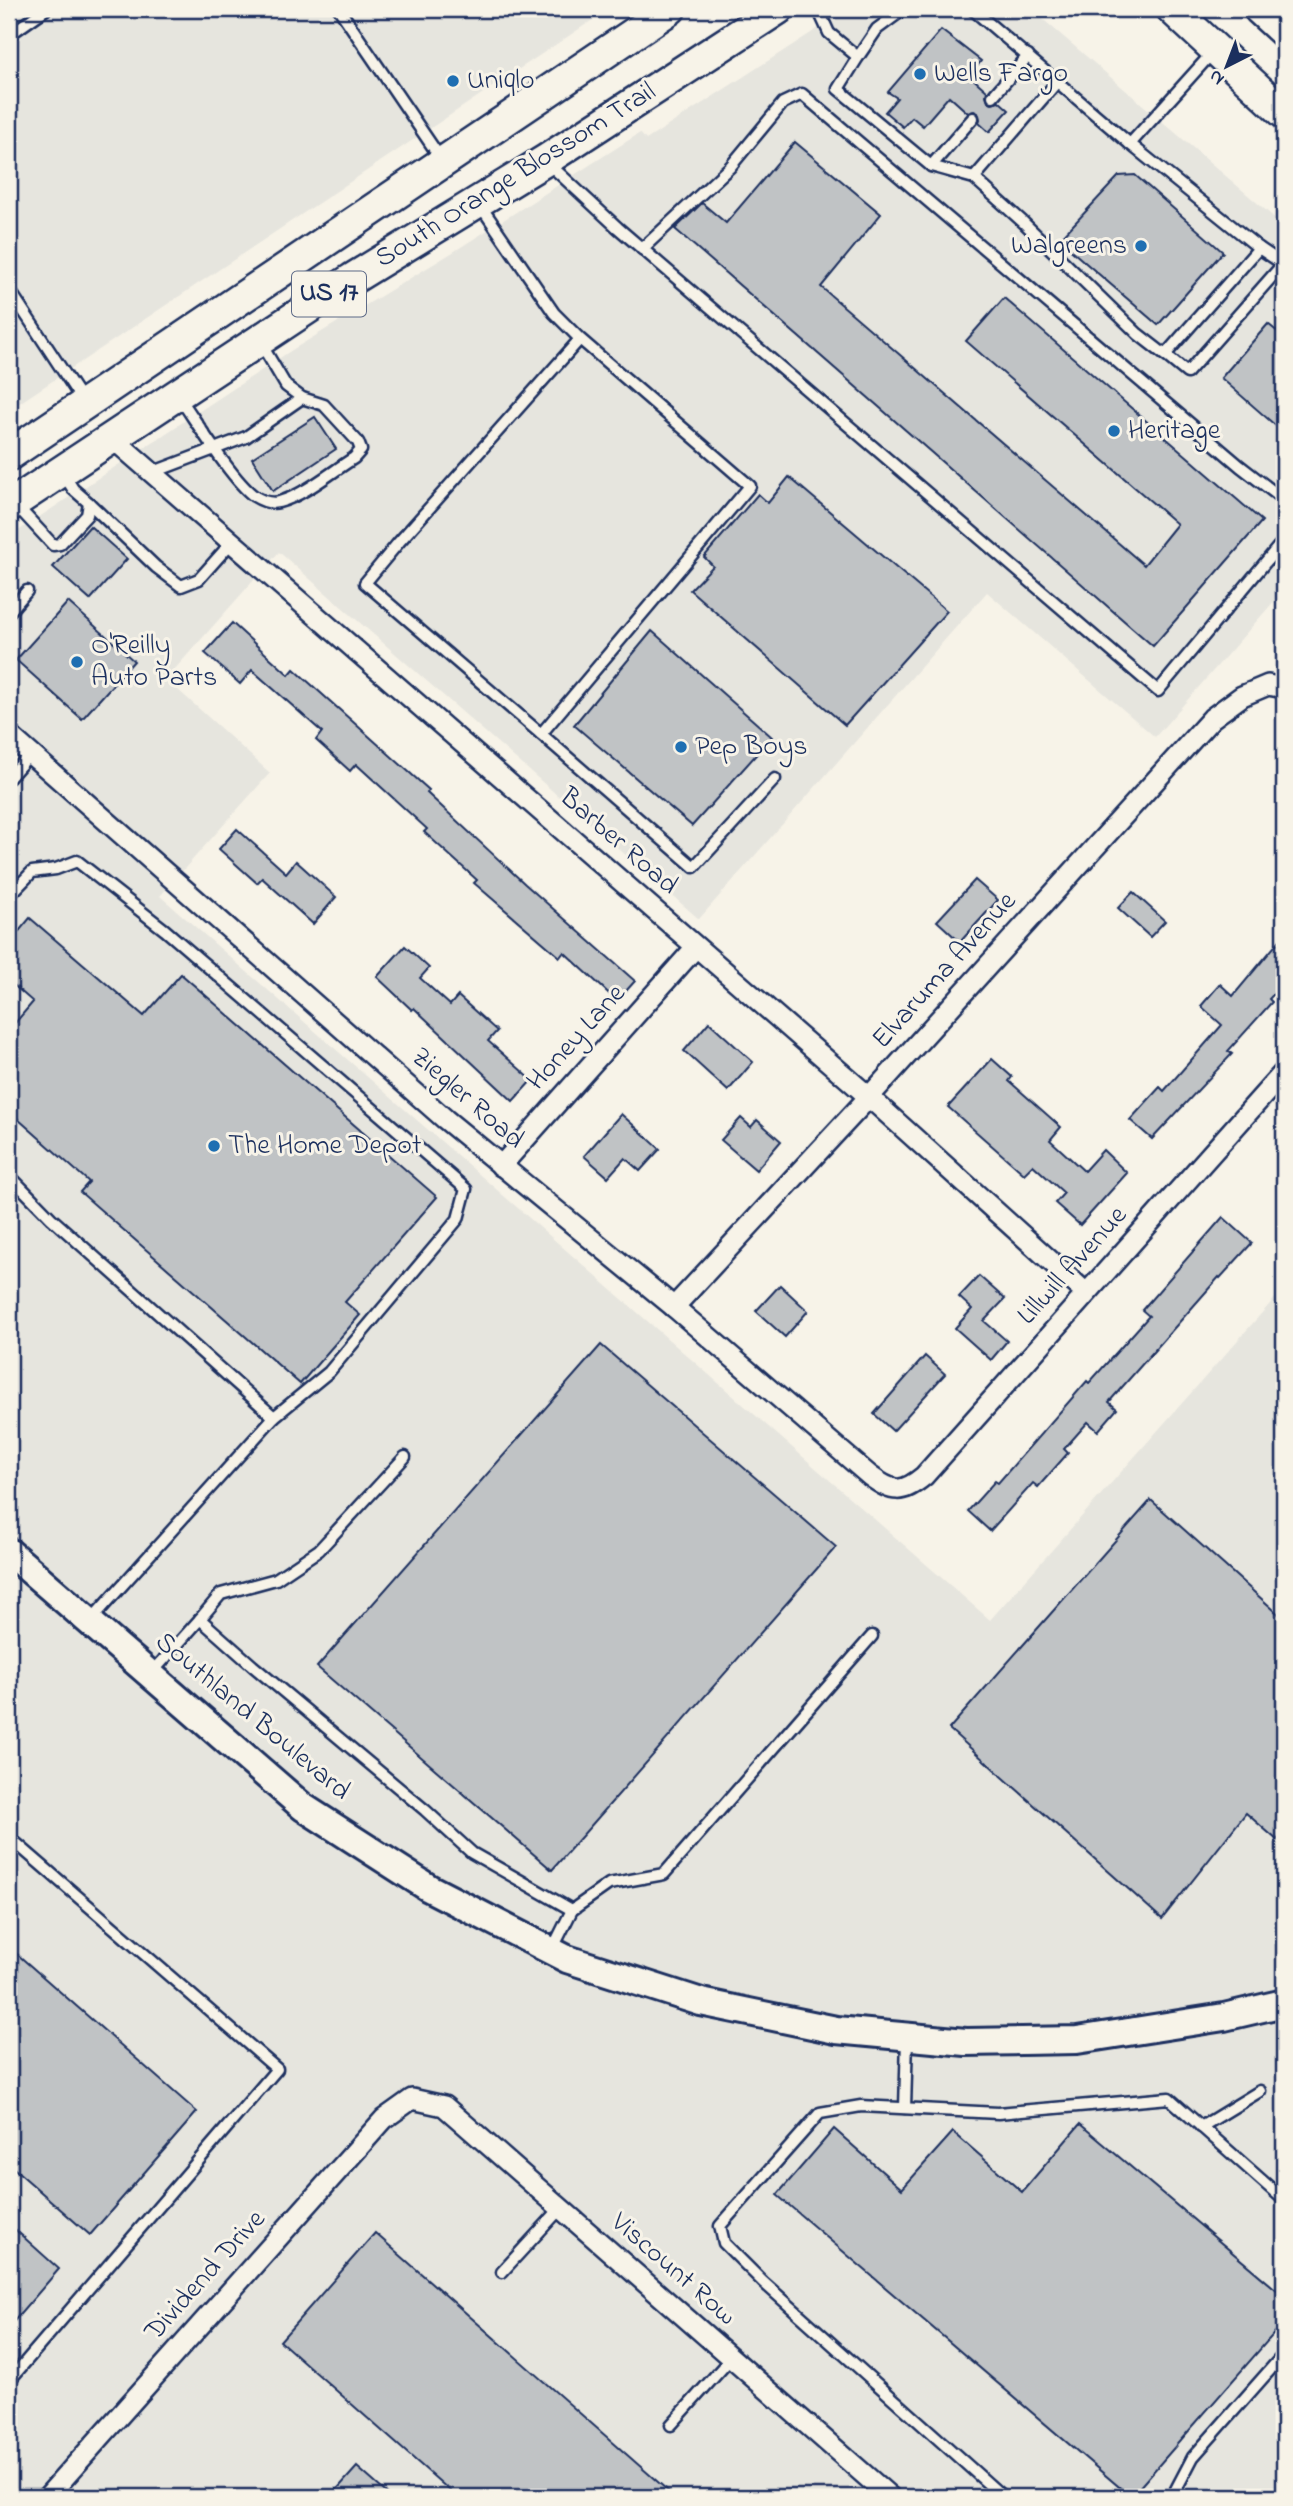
<svg xmlns="http://www.w3.org/2000/svg" width="1293" height="2506" font-family="'Indie Flower',sans-serif">
  <style>
    .built { fill: #e6e5de }
    .building { fill: #c0c3c5; stroke: #1b2f5e; stroke-width: 2 }
    .lines { fill: none; stroke-linecap: round; stroke-linejoin: round }
    .lane-casing { stroke: #1b2f5e; stroke-width: 15 }
    .street-casing { stroke: #1b2f5e; stroke-width: 24 }
    .secondary-casing { stroke: #1b2f5e; stroke-width: 32 }
    .primary-casing { stroke: #1b2f5e; stroke-width: 35 }
    .lane { stroke: #f7f3e8; stroke-width: 10 }
    .street { stroke: #f7f3e8; stroke-width: 19 }
    .secondary { stroke: #f7f3e8; stroke-width: 26 }
    .primary { stroke: #f7f3e8; stroke-width: 30 }
    .poi-dot { fill: #1f6fb2; stroke: #f7f3e8; stroke-width: 2.5 }
    .labels { text-anchor: middle; dominant-baseline: central; stroke-width: 6; stroke-linejoin: round; paint-order: stroke }
    .shield { fill: #f7f3e8; stroke: #5d6a87; stroke-width: 2 }
    .shield-label { font-size: 26px; font-weight: bold; fill: #1b2f5e }
    .poi-label { font-size: 28px; fill: #1b2f5e; stroke: #f7f3e8; text-anchor: start }
    .street-label { font-size: 28px; fill: #1b2f5e; stroke: #f7f3e8 }
  </style>
  <rect width="100%" height="100%" fill="#f7f3e8"/>
  <filter id="ink" filterUnits="userSpaceOnUse"><feTurbulence type="fractalNoise" baseFrequency=".0143" numOctaves="2"/><feDisplacementMap in="SourceGraphic" scale="14" xChannelSelector="R" yChannelSelector="G"/><feConvolveMatrix kernelMatrix="1 2 1 2 8 2 1 2 1" color-interpolation-filters="sRGB"/></filter>
  <g filter="url(#ink)">
    <g class="built">
      <polygon points="9,9 609,9 9,410"/>
      <polygon points="848,9 1031,9 1284,226 1284,590 1155,737 987,592 699,919 279,552 166,679 270,773 160,896 990,1620 1284,1288 1284,2497 9,2497 9,537 292,350 450,254 640,133 646,140"/>
    </g>
    <g class="building">
      <polygon points="941,30 981,61 970,76 987,91 986,95 988,101 992,103 999,101 1009,110 989,132 979,123 980,119 978,113 974,111 968,113 949,96 923,126 912,117 903,127 885,112 897,98 888,92"/>
      <polygon points="795,142 881,214 821,287 1144,565 1177,524 966,341 1004,298 1262,521 1153,646 675,229 702,203 726,223"/>
      <polygon points="1135,175 1223,252 1158,325 1059,240 1119,176"/>
      <polygon points="1268,324 1284,337 1284,433 1221,378"/>
      <polygon points="315,417 336,449 273,491 252,458"/>
      <polygon points="789,477 947,611 845,725 690,590 713,566 704,557 758,494 768,503"/>
      <polygon points="90,526 127,559 90,600 53,567"/>
      <polygon points="68,602 134,661 82,719 16,660"/>
      <polygon points="232,623 289,675 294,669 429,790 427,793 525,884 635,981 617,1001 564,952 560,957 474,883 477,880 424,832 427,829 356,764 350,771 316,740 322,732 252,670 240,684 205,653"/>
      <polygon points="652,631 772,737 692,826 574,725"/>
      <polygon points="237,829 286,873 296,861 336,897 313,924 262,878 257,883 219,849"/>
      <polygon points="975,880 998,900 960,942 937,921"/>
      <polygon points="1133,892 1165,921 1150,937 1118,908"/>
      <polygon points="30,918 144,1016 181,974 437,1197 345,1302 360,1315 300,1384 80,1192 89,1182 9,1111 9,1030 33,1002 9,981 9,943"/>
      <polygon points="1284,935 1284,983 1269,999 1272,1002 1228,1051 1232,1054 1152,1139 1130,1120 1160,1087 1164,1091 1222,1025 1201,1006 1220,984 1233,996"/>
      <polygon points="405,946 429,968 420,978 450,1005 458,996 497,1031 488,1041 532,1080 513,1101 414,1008 412,1010 377,977"/>
      <polygon points="709,1022 753,1062 728,1091 684,1051"/>
      <polygon points="992,1059 1012,1077 1009,1081 1061,1127 1050,1140 1084,1171 1103,1150 1127,1173 1080,1225 1055,1203 1064,1193 1033,1165 1024,1174 948,1107"/>
      <polygon points="621,1114 660,1149 640,1171 625,1158 608,1177 584,1156"/>
      <polygon points="741,1118 751,1127 757,1120 781,1141 756,1170 721,1140"/>
      <polygon points="1223,1217 1252,1243 1220,1278 1219,1277 1109,1402 1117,1409 1098,1431 1088,1422 1064,1449 1068,1453 1038,1487 1033,1483 990,1531 968,1511 995,1481 998,1483 1087,1381 1089,1383 1149,1316 1142,1310"/>
      <polygon points="979,1276 1005,1299 984,1321 1007,1341 991,1360 955,1328 972,1309 959,1297"/>
      <polygon points="780,1285 808,1311 785,1337 756,1311"/>
      <polygon points="601,1345 836,1547 552,1870 317,1667"/>
      <polygon points="925,1356 945,1374 893,1431 874,1414"/>
      <polygon points="1151,1500 1284,1619 1284,1832 1277,1840 1246,1813 1162,1919 949,1729"/>
      <polygon points="9,1947 197,2112 90,2235 9,2164"/>
      <polygon points="1080,2124 1284,2296 1284,2322 1131,2497 777,2195 834,2129 902,2189 953,2132 1022,2192"/>
      <polygon points="9,2224 59,2269 9,2327"/>
      <polygon points="375,2233 675,2497 457,2497 280,2341"/>
      <polygon points="357,2467 391,2497 330,2497"/>
    </g>
    <g class="lines">
      <g class="lane-casing">
        <g id="lane">
          <polyline points="339,9 441,159"/>
          <polyline points="818,9 829,33 858,57 877,29 904,9"/>
          <polyline points="972,9 1130,144 1212,53"/>
          <polyline points="9,35 46,9"/>
          <polyline points="858,57 838,89 931,166 974,178 1023,222 1138,334 1165,355 1259,248 1130,144"/>
          <polyline points="993,96 1028,56"/>
          <polyline points="548,163 618,228 1158,691 1284,540"/>
          <polyline points="931,166 973,118"/>
          <polyline points="974,178 1057,82"/>
          <polyline points="480,205 554,313 580,339 399,542 365,583 541,734 750,486 580,339"/>
          <polyline points="1259,248 1283,264 1284,263"/>
          <polyline points="642,249 730,167 783,103 802,94 1240,466 1284,500"/>
          <polyline points="9,289 82,400"/>
          <polyline points="1165,355 1187,373 1283,264"/>
          <path d="M179,397C196,421 232,480 254,496C262,501 271,504 279,502C303,496 333,471 354,458L361,450L358,442L324,405L302,398L286,386L260,342"/>
          <polyline points="151,473 246,437 302,398"/>
          <polyline points="89,503 156,567 181,586 199,579 231,543"/>
          <polyline points="16,505 53,545 60,544 87,515 89,503 73,489 63,473"/>
          <polyline points="9,612 27,591"/>
          <polyline points="541,734 694,867 775,779"/>
          <polyline points="9,778 30,754"/>
          <polyline points="9,896 32,872 56,869 77,861 165,930 466,1189 458,1219 329,1372 274,1417"/>
          <polyline points="9,1175 51,1218 274,1417 91,1620"/>
          <polyline points="200,1619 221,1594 276,1579 319,1550 405,1457"/>
          <polyline points="150,1675 200,1619 253,1666 425,1810 472,1853 572,1910"/>
          <polyline points="9,1837 277,2069 9,2381"/>
          <polyline points="552,1950 572,1910 609,1884 664,1874 872,1636"/>
          <polyline points="905,2108 907,2039"/>
          <polyline points="1201,2127 1260,2091"/>
          <polyline points="502,2272 560,2209"/>
          <polyline points="671,2425 731,2358"/>
          <polyline points="1003,2497 763,2282 724,2243 720,2226 820,2113 861,2106 998,2113 1169,2098 1284,2200"/>
          <polyline points="1172,2497 1193,2457 1284,2354"/>
        </g>
      </g>
      <g class="street-casing">
        <g id="street">
          <polyline points="111,437 869,1097 1086,1293"/>
          <path d="M9,735L445,1119L674,1307L870,1476C893,1493 902,1494 924,1476L1284,1072"/>
          <polyline points="501,1166 696,947"/>
          <polyline points="674,1307 869,1097 1212,718 1242,696 1268,685 1284,688"/>
          <polyline points="47,2497 384,2119 412,2099 444,2106 890,2497"/>
        </g>
      </g>
      <g class="secondary-casing">
        <polyline id="secondary" points="9,1552 303,1807 429,1888 567,1959 701,2002 836,2030 966,2042 1077,2040 1224,2017 1284,2003"/>
      </g>
      <g class="primary-casing">
        <g id="primary">
          <polyline points="1172,9 1284,113"/>
          <polyline points="1259,9 1284,32"/>
          <polyline points="9,455 670,9"/>
          <polyline points="9,506 352,279 546,160 778,9"/>
        </g>
      </g>
      <use href="#lane" class="lane"/>
      <use href="#street" class="street"/>
      <use href="#secondary" class="secondary"/>
      <use href="#primary" class="primary"/>
    </g>
  </g>
  <g class="poi-dot">
    <circle cx="920" cy="74" r="7"/>
    <circle cx="453" cy="81" r="7"/>
    <circle cx="1141" cy="246" r="7"/>
    <circle cx="1114" cy="431" r="7"/>
    <circle cx="77" cy="662" r="7"/>
    <circle cx="681" cy="747" r="7"/>
    <circle cx="214" cy="1146" r="7"/>
  </g>
  <g class="labels">
    <rect class="shield" x="292" y="271.5" width="74" height="45" rx="5"/>
    <g class="shield-label">
      <text x="329" y="294">US 17</text>
    </g>
    <g class="poi-label">
      <text x="934" y="74">Wells Fargo</text>
      <text x="467" y="81">Uniqlo</text>
      <text x="1127" y="246" text-anchor="end">Walgreens</text>
      <text x="1128" y="431">Heritage</text>
      <text x="91" y="646">O'Reilly<tspan x="91" dy="32">Auto Parts</tspan></text>
      <text x="695" y="747">Pep Boys</text>
      <text x="228" y="1146">The Home Depot</text>
    </g>
    <g class="street-label">
      <text transform="translate(516 176) rotate(-32)">South Orange Blossom Trail</text>
      <text transform="translate(618 842) rotate(41)">Barber Road</text>
      <text transform="translate(945 971) rotate(-48)">Elvaruma Avenue</text>
      <text transform="translate(577 1038) rotate(-48)">Honey Lane</text>
      <text transform="translate(467 1099) rotate(41)">Ziegler Road</text>
      <text transform="translate(1073 1266) rotate(-48)">Lillwill Avenue</text>
      <text transform="translate(252 1717) rotate(40)">Southland Boulevard</text>
      <text transform="translate(673 2270) rotate(41)">Viscount Row</text>
      <text transform="translate(206 2276) rotate(-48)">Dividend Drive</text>
    </g>
  </g>
  <rect width="1293" height="2506" fill="none" stroke="#f7f3e8" stroke-width="35"/>
  <rect x="18" y="18" width="1258" height="2471" fill="none" stroke="#1b2f5e" stroke-width="2.5" filter="url(#ink)"/>
  <g transform="translate(1227 66) rotate(222)" stroke="#f7f3e8" stroke-width="5" paint-order="stroke">
  <path d="M0-5L12 26L0 18L-12 26Z" fill="#1b2f5e"/>
  <text y="-10" font-size="19" font-weight="bold" text-anchor="middle" fill="#1b2f5e">N</text>
  </g>
</svg>
